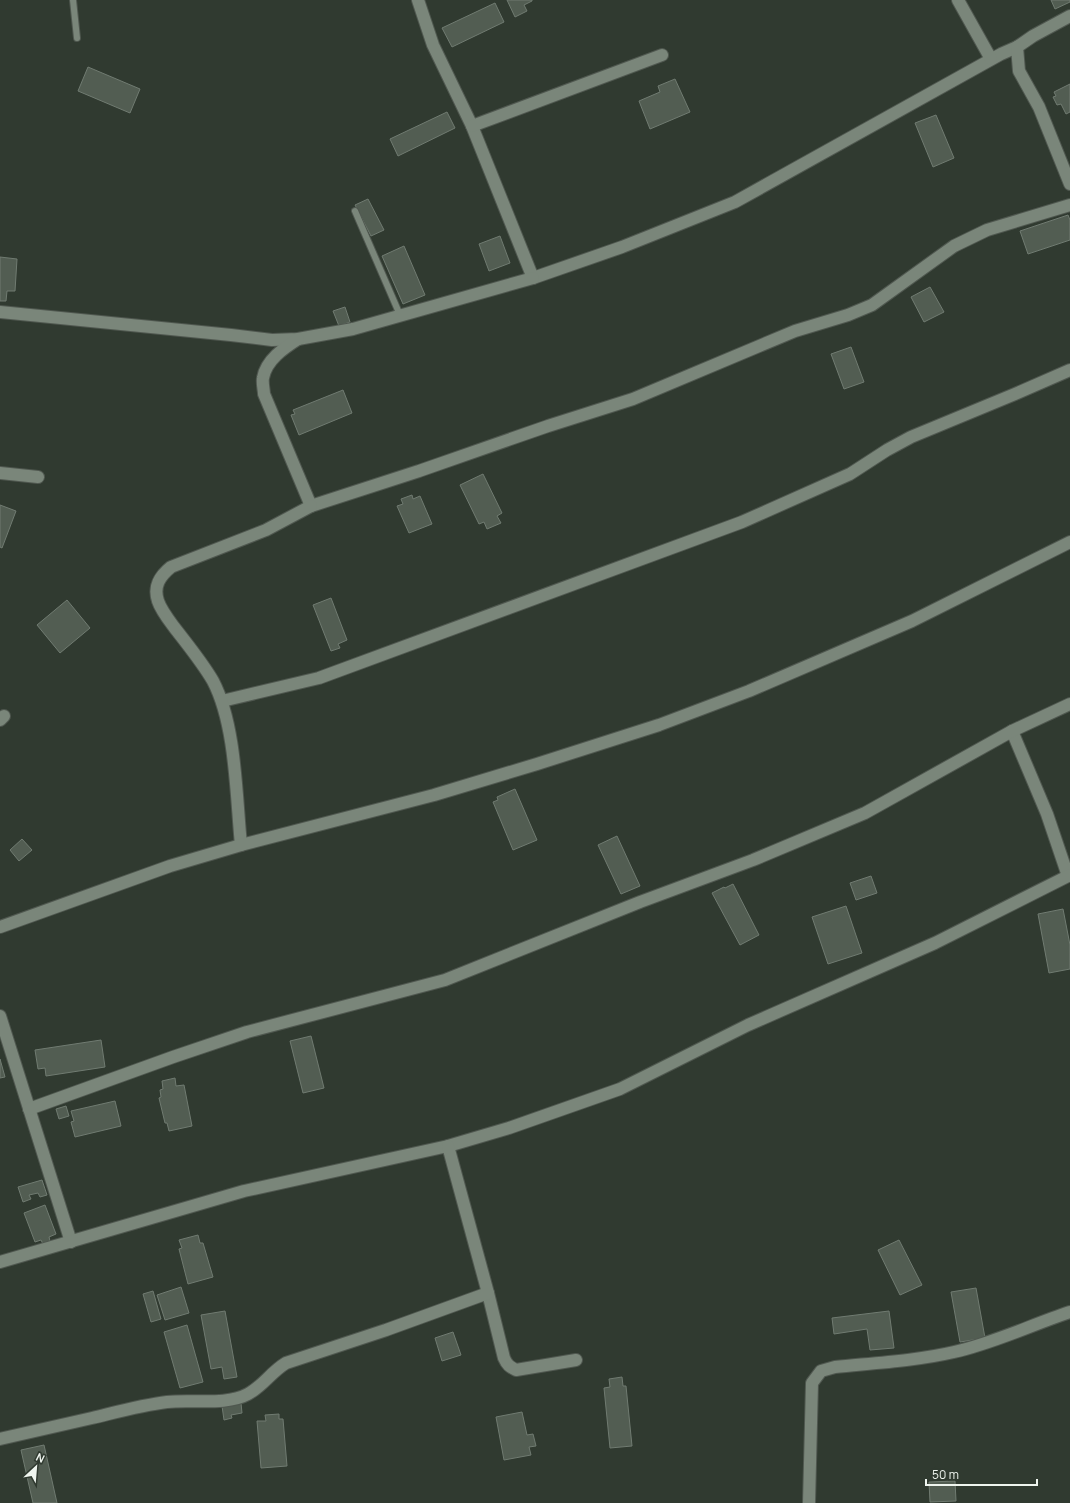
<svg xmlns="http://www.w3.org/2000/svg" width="1070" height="1503" font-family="Manrope,sans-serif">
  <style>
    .building { fill: #525d52; stroke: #707b71 }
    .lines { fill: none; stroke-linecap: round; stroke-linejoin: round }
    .service-casing { stroke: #505850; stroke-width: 8 }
    .minor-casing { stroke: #505850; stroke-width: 14 }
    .service { stroke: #7a867a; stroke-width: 6 }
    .minor { stroke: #7a867a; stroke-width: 12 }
  </style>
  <rect width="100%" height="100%" fill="#303a30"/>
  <g class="building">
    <polygon points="507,0 532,0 532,1 524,5 527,11 515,17"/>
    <polygon points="1051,0 1070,0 1070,2 1055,9"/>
    <polygon points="495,3 504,22 452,47 442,28"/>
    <polygon points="88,67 140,89 130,113 78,91"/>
    <polygon points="675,79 690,112 650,129 639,101 660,92 658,86"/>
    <polygon points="1070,84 1070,112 1066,114 1061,104 1057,105 1053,97 1056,96 1054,92"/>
    <polygon points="447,112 455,128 398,156 390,139"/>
    <polygon points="936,115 954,158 933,167 915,123"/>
    <polygon points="368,199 384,230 371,236 355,205"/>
    <polygon points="1068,215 1070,220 1070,240 1028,254 1020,231"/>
    <polygon points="500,236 510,263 489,271 479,244"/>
    <polygon points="404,246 425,295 403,304 382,256"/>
    <polygon points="0,257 17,259 15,291 7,291 6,301 0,301"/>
    <polygon points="930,287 944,312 924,322 911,297"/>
    <polygon points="345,307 350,322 339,326 333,311"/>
    <polygon points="851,347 864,382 844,389 831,354"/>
    <polygon points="343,390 352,413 299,435 291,415 295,414 293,410"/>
    <polygon points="483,474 502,513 497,516 501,523 487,529 484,522 479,524 460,485"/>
    <polygon points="412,495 413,499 420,496 432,524 409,533 397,506 403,504 401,499"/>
    <polygon points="0,505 16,511 2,548 0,547"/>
    <polygon points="331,598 347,640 338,644 340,648 331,651 313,605"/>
    <polygon points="67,600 90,628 60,653 37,625"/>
    <polygon points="515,789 537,840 513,850 493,802 498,800 497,797"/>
    <polygon points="617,836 640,886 621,894 598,845"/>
    <polygon points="22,839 32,850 19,861 10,850"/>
    <polygon points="871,876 877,893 856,900 850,883"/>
    <polygon points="733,884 759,935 740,945 712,893 724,887 725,888"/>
    <polygon points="846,906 862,953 828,964 812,917"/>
    <polygon points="1063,909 1070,945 1070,969 1049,973 1038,914"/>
    <polygon points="311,1036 324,1088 303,1093 290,1041"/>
    <polygon points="101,1040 105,1067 46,1076 45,1068 38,1069 35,1050"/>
    <polygon points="0,1059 5,1077 0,1078"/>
    <polygon points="175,1078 176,1086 184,1085 192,1126 169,1131 167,1123 165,1123 159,1098 161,1097 160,1090 163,1089 162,1081"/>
    <polygon points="115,1101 121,1126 75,1137 71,1122 74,1121 71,1111"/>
    <polygon points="66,1106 69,1116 59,1119 56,1109"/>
    <polygon points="42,1180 47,1195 40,1197 38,1193 29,1195 31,1199 23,1202 18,1187"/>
    <polygon points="45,1205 56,1234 49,1237 50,1241 43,1244 41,1240 35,1242 24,1213"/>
    <polygon points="198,1235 200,1243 203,1243 213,1277 188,1284 179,1249 182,1248 179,1240"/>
    <polygon points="899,1240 922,1285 900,1295 878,1250"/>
    <polygon points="181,1287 189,1313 165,1320 157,1295"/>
    <polygon points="976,1288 985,1338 960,1342 951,1292"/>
    <polygon points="153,1291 161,1319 151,1322 143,1294"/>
    <polygon points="225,1311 237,1377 224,1379 222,1367 211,1369 201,1315"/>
    <polygon points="889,1311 894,1348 870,1350 867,1329 834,1334 832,1318"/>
    <polygon points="187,1325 203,1382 180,1388 164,1332"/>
    <polygon points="453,1332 461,1355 442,1361 435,1338"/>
    <polygon points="622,1377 623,1386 626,1386 632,1446 610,1448 604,1388 610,1387 609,1379"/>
    <polygon points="241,1403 242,1413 231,1415 232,1418 224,1420 222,1406"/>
    <polygon points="522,1412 527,1435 533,1434 536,1446 529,1447 531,1455 504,1460 496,1417"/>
    <polygon points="279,1414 279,1419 283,1419 287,1466 261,1468 257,1421 266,1421 265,1415"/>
    <polygon points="44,1445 57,1503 33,1503 21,1450"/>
    <polygon points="955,1481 956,1501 930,1502 929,1482"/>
  </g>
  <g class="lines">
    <g class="service-casing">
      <g id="service">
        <polyline points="73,0 77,38"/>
        <polyline points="355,211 400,315"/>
      </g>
    </g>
    <g class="minor-casing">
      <g id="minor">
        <polyline points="418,0 433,45 472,126 533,278 622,247 735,202 1001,54 1017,47"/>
        <polyline points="958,0 991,59"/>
        <polyline points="1070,16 1033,36 1017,47 1019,71 1039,107 1070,184"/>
        <polyline points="472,126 662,55"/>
        <polyline points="0,312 231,335 272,340 298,339 353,329 533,278"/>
        <path d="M298,339C284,348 266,360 263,378C262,383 264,390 264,394L311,506L419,471L548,426L633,399L795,331L848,315L872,305L954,246L987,230L1070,205"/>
        <polyline points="0,473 38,477"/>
        <polyline points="222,701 319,678 742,522 850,474 887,450 911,437 1015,394 1070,370"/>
        <polyline points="0,720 4,716"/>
        <polyline points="1012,731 1047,814 1068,876"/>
        <path d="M241,845C236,795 236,725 213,681C202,662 187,644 174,627C168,619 161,610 158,601C153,586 160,576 171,567L266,530L311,506"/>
        <polyline points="0,927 170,866 241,845 434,795 537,764 659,725 749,691 912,621 1070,542"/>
        <polyline points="0,1016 71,1242"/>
        <polyline points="29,1109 173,1057 247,1032 445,980 640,902 753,860 865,813 1012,731 1070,704"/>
        <polyline points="0,1262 244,1191 448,1146 509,1128 620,1089 748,1025 935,943 1070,875"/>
        <path d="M488,1293L504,1358C507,1365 510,1367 516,1370L576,1360"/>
        <path d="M0,1439C31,1432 62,1425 92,1418C117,1412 142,1405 167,1402C192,1399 226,1406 248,1394C263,1386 271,1372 286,1363L386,1330L488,1293L448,1146"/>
        <path d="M809,1503L812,1383L821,1371L835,1367C875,1363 915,1361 954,1352C994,1343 1031,1325 1070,1312"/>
      </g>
    </g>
    <use href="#service" class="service"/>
    <use href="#minor" class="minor"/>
  </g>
  <g transform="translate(36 1467) rotate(26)" stroke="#303a30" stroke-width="3" paint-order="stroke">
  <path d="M0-3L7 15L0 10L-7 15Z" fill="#eff5ef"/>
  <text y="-6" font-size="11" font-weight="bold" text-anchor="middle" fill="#eff5ef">N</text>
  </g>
  <path d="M926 1479v6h111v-6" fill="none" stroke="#eff5ef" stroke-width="2"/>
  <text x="932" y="1479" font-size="12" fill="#eff5ef" stroke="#303a30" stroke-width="3" paint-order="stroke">50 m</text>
</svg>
